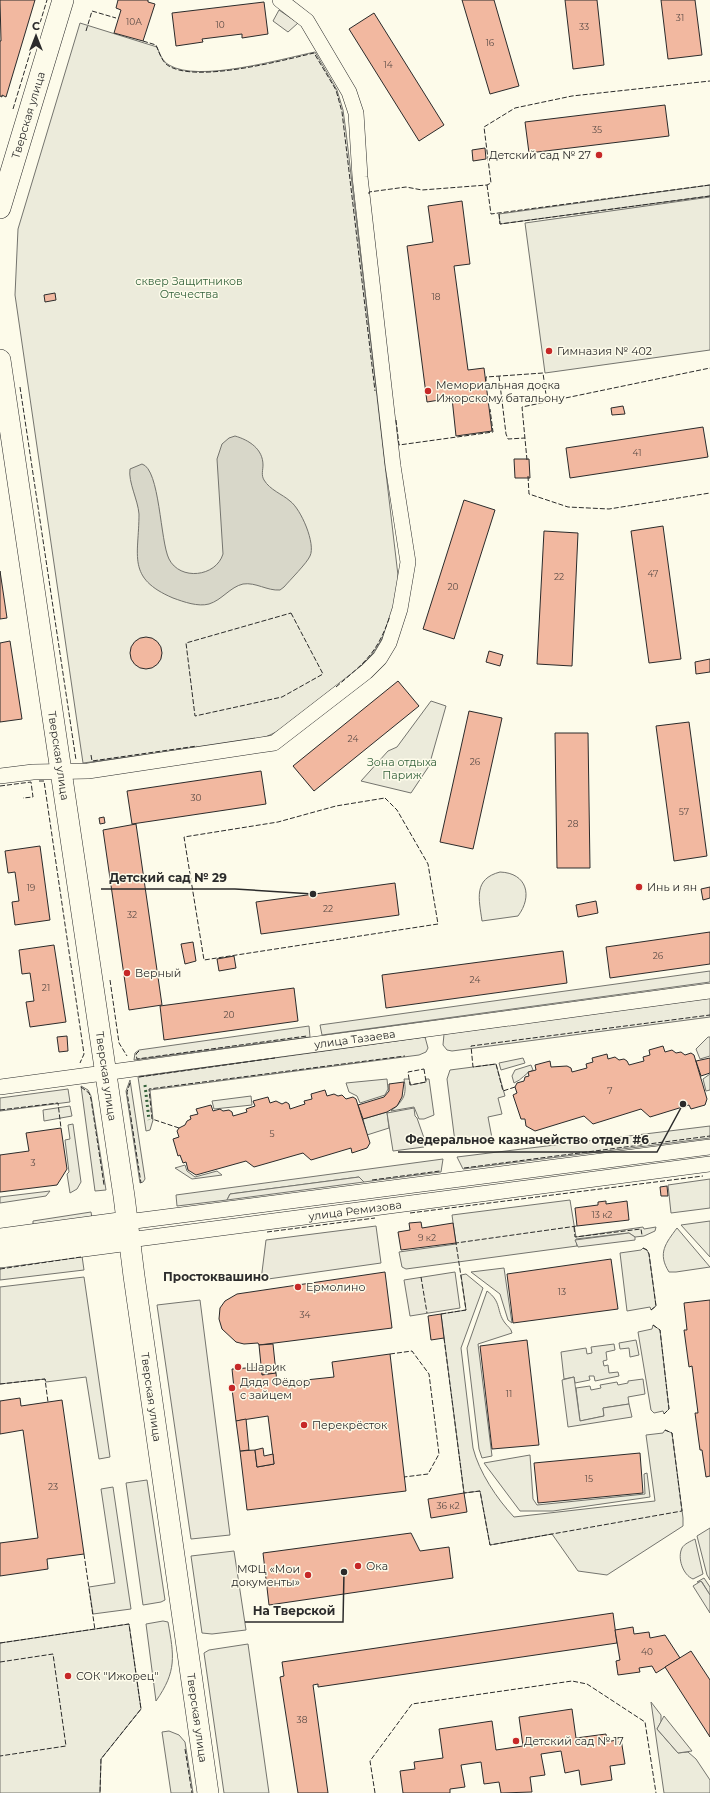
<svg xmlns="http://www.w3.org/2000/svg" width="710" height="1793" font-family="Montserrat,sans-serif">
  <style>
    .green { fill: #ecebdb; stroke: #74746e }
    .parking { fill: #eceadb; stroke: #74746e }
    .water { fill: #d8d7c9; stroke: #74746e }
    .building { fill: #f2b8a0; stroke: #2b2b2b }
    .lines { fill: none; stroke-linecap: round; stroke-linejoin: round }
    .street-casing { stroke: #2b2b2b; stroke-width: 16 }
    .secondary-casing { stroke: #2b2b2b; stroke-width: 22 }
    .street { stroke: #fdfbea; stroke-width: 15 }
    .secondary { stroke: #fdfbea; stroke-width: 21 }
    .hedge { stroke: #34623c; stroke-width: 3; stroke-dasharray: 2 3; stroke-linecap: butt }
    .fence { stroke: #2b2b2b; stroke-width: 1; stroke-dasharray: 5 2; stroke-linecap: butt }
    .poi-dot { fill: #c62828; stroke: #fdfbea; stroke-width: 1.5 }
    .labels { text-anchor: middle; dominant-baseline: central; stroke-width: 3; stroke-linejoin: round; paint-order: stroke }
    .number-label { font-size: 9px; fill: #5d4e48 }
    .street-label { font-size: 11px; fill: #2b2b2b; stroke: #fdfbea }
    .poi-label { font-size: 11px; fill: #2b2b2b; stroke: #fdfbea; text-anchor: start }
    .park-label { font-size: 11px; fill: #34623c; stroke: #fdfbea }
    .neighbourhood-label { font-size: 12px; font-weight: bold; fill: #2b2b2b; stroke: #fdfbea }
    .leader { fill: none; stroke: #2b2b2b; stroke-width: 1.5 }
    .callout-dot { fill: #2b2b2b; stroke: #fdfbea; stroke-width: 1.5 }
    .callout-label { font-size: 12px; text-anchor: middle; font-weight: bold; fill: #2b2b2b; stroke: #fdfbea; stroke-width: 3; stroke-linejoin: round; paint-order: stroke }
  </style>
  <rect width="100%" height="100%" fill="#fdfbea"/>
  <g class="green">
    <path d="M80,23L157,47C160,54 162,61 169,65C198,83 281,59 315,52L337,90L343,110L346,132L399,584C395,605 389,629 377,647C362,672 297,723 270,735C264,738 256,739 249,741L83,763L15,295L18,229Z"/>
    <polygon points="710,185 710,196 500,224 499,214"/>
    <polygon points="710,197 710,350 545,373 525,223"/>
    <polygon points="431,701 446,706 429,766 411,793 361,781 388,751 397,747"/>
    <path d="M500,872C527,873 533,896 518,916L482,921C479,899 473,879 500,872Z"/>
    <polygon points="710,971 710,982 322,1035 320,1025"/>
    <polygon points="710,998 710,1017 452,1051 447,1050 443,1045 444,1034"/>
    <polygon points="309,1026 310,1037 134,1060 135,1053 139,1050"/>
    <polygon points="425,1037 428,1048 426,1052 419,1055 150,1090 153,1120 150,1130 146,1131 138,1077"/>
    <polygon points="708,1037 710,1037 710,1056 700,1059 696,1049"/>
    <polygon points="523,1058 525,1063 501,1070 499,1063"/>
    <polygon points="496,1064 505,1096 498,1098 502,1114 488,1117 492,1138 455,1142 447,1079 450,1070"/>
    <path d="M531,1065L533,1070C525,1073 522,1080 514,1083L512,1076L515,1070Z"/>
    <polygon points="710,1074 710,1090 706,1091 703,1079"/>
    <polygon points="387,1079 388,1089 385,1095 360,1103 357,1096 349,1092 346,1083"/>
    <path d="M404,1079H409L411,1085L426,1082V1079H429L434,1115L424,1119H419L414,1107L391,1111C404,1100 407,1095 404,1079Z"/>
    <polygon points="130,1080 145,1179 143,1182 140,1183 126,1091"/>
    <polygon points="81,1086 88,1090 91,1096 106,1190 95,1191"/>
    <polygon points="68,1089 70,1102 0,1111 0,1098"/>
    <polygon points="251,1096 252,1105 214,1109 212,1101"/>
    <polygon points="70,1106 72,1116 44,1121 43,1110"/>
    <polygon points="387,1112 389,1128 367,1135 363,1119"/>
    <polygon points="73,1124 81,1182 77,1189 70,1193 67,1174 69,1172 65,1140 70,1139 68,1125"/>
    <polygon points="710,1126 710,1138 463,1169 457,1157"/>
    <polygon points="443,1159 441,1172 364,1182 359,1177 230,1194 227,1200 177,1206 176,1195"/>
    <polygon points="185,1165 187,1171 195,1177 217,1171 222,1175 192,1179 175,1168"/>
    <polygon points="710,1179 710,1208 671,1213 668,1185"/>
    <polygon points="50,1191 46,1196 0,1203 0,1197"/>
    <polygon points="570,1200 576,1237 643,1227 644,1229 656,1227 655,1231 644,1236 635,1237 629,1233 576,1239 577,1246 406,1269 402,1267 399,1252 456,1244 452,1215"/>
    <polygon points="91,1212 92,1218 33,1226 33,1221"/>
    <polygon points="710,1221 710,1257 681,1225"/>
    <path d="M677,1228L710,1267L676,1272H669C657,1253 666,1243 677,1228Z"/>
    <polygon points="643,1248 647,1250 649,1254 656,1306 651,1310 650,1307 627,1311 620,1253 641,1250"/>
    <polygon points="82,1256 84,1270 0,1280 0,1267"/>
    <polygon points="504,1268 512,1323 508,1320 500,1294 471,1272"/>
    <path d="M466,1274L483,1288L461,1348L473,1448C479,1472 497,1499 514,1517L655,1501L646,1435L663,1433L665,1430L672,1433L683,1518V1526L607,1575L578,1571L552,1534L490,1545L480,1491L464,1493L441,1314L466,1310L461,1275Z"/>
    <polygon points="84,1277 110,1457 99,1459 86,1377 46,1382 45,1379 0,1384 0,1287"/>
    <path d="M487,1291C502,1302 496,1311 505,1323C508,1327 511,1328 512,1333L478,1344L492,1456L482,1458L479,1449L467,1348Z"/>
    <polygon points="653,1325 660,1330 669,1409 664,1414 663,1411 654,1413 651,1410 638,1332 652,1329"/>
    <polygon points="636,1340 639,1355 630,1357 629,1348 620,1349 619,1343"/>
    <polygon points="614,1344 615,1350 606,1352 607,1360 603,1361 604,1366 608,1365 609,1373 618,1372 619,1376 595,1381 594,1376 589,1376 590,1380 575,1383 574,1377 564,1379 561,1352 586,1348 587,1354 592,1353 591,1347"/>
    <polygon points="643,1379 645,1394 628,1397 629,1404 603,1408 604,1416 580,1421 576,1388 590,1386 591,1390 601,1388 600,1385 617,1382 618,1385 628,1383 628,1381"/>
    <polygon points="530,1455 533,1499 537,1505 645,1494 644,1474 647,1473 650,1497 553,1511 520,1511 484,1463"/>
    <polygon points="147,1480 165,1600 161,1602 143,1605 126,1483"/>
    <polygon points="113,1487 131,1609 93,1614 89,1587 115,1583 101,1489"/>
    <polygon points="710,1528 710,1580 707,1575 697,1536"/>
    <path d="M695,1539L703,1574L693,1579C683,1575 677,1558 682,1548C684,1544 691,1541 695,1539Z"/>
    <polygon points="234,1551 246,1630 212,1634 202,1633 191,1556"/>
    <polygon points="704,1578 710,1587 710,1595 702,1582 697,1582"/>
    <path d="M163,1621L168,1622C174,1656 177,1671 156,1701L146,1624Z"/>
    <polygon points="129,1624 141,1709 101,1759 100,1793 0,1793 0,1643"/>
    <polygon points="248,1644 269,1793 224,1793 204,1653 209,1650"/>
    <polygon points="651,1702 661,1715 661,1722 657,1729 678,1753 688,1752 696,1759 710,1780 710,1793 664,1793"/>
    <polygon points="169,1731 179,1735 185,1742 193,1793 171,1793 162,1732"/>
  </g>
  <g class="parking">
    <polygon points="279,10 298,23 288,32 273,21"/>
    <polygon points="414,1108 415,1116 417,1118 424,1138 424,1147 393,1151 387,1113"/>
    <polygon points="359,1177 364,1182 227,1200 230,1194"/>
    <polygon points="376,1226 381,1263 261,1280 266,1240"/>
    <polygon points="629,1233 635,1237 635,1240 578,1247 575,1240"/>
    <polygon points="455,1272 460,1308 410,1316 404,1280"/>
    <polygon points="200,1300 230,1535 191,1539 157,1305"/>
    <polygon points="574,1377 580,1421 604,1416 603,1408 629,1404 632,1417 568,1427 562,1380"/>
    <polygon points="701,1581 710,1595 710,1613 693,1586"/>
    <polygon points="664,1716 692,1751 678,1753 657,1729"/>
  </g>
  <path class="water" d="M235,436C249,440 263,449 263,465C263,470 261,475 264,480C270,490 282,494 290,501C301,509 316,544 310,556C307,563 290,580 284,587L280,590C267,591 256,582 243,584C230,587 222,600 209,604C198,607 184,602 173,598C126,578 139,556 139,514C138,500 128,482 130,469L142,464C160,469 160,541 169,559C180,581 216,577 223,554L217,459L222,444L229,438Z"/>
  <g class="building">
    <polygon points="0,0 35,0 6,97 2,95 2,97 0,96 0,41 1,41"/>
    <polygon points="118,0 148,0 148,2 155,4 143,41 114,33 121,10 116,8"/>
    <polygon points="462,0 494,0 519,86 490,94"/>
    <polygon points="565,0 597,0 604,65 573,69"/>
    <polygon points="661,0 695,0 702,55 668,59"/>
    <polygon points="264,2 268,34 242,38 242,34 202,39 203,42 176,46 172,13"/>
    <polygon points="374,13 444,125 419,141 349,29"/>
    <polygon points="665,105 669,136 529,153 525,122"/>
    <polygon points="485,148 486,159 473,161 472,150"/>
    <polygon points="462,201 470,264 454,266 468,370 484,368 492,431 456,436 452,398 427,402 407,246 433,242 428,206"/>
    <polygon points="55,293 56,300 45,302 44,295"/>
    <polygon points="623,406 625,414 612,415 611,408"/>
    <polygon points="703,427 708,457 570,478 566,448"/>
    <polygon points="514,459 529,459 530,478 515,478"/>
    <polygon points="464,500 495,510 454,639 423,629"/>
    <polygon points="663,526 681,659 649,663 631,531"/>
    <polygon points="544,531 578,533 572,666 537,664"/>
    <polygon points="0,571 7,618 0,619"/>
    <circle cx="146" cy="653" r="16"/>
    <polygon points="10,641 22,719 0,722 0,643"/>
    <polygon points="489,651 503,655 500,666 486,662"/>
    <polygon points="710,659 710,672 696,674 695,662"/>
    <polygon points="398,681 419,706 314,791 293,766"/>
    <polygon points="469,711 502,718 473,849 440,842"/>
    <polygon points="689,722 707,856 674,861 656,726"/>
    <polygon points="555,733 588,733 590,868 557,868"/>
    <polygon points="261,771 266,804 132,824 127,791"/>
    <polygon points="104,817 105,823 100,824 99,818"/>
    <polygon points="136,824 162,1005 129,1010 103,830"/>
    <polygon points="40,846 50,920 15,925 12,902 19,901 15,872 8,873 5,851"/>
    <polygon points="395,883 399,915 261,934 256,902"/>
    <polygon points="710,887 710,898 703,900 701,889"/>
    <polygon points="596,901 598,913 578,917 576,905"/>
    <polygon points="710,932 710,964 610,978 606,947"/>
    <polygon points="193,942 196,961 185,964 181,944"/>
    <polygon points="54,945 66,1022 30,1027 26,1002 34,1001 30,973 22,974 19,950"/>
    <polygon points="563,951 567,983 386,1008 382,975"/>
    <polygon points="234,956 236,968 219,971 217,959"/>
    <polygon points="294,988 298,1021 164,1040 160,1006"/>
    <polygon points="67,1036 68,1051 59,1052 57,1037"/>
    <polygon points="663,1046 665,1052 672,1050 676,1053 681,1052 685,1055 691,1053 694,1055 707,1099 705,1105 691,1109 689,1105 650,1117 641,1109 593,1124 584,1116 535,1131 526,1126 525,1119 521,1119 513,1095 517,1093 515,1087 517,1083 524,1081 525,1077 529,1076 528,1072 536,1070 535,1065 550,1061 551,1067 567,1066 571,1068 572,1072 587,1068 586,1064 593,1062 592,1058 607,1054 608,1059 615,1057 619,1060 624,1059 627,1061 629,1065 644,1061 643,1057 650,1055 649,1050"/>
    <polygon points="710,1058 710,1073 701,1076 696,1061"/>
    <polygon points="404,1082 402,1097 397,1106 387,1112 363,1119 358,1105 384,1097 389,1091 389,1084"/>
    <polygon points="325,1090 327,1096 334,1094 338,1096 342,1095 346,1099 353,1097 356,1099 370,1143 367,1148 352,1153 351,1148 311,1160 303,1153 254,1167 246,1161 196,1175 188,1170 186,1162 183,1163 180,1155 178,1156 173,1139 179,1137 177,1131 179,1128 185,1125 187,1121 191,1119 190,1116 198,1114 196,1109 211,1105 213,1111 220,1109 223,1111 229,1110 232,1112 233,1116 247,1112 246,1109 255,1106 253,1101 268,1097 270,1103 276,1101 282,1104 286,1102 289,1104 290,1109 305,1104 304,1101 312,1099 311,1094"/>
    <polygon points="61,1128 67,1169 57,1185 0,1192 0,1155 29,1151 26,1133"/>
    <polygon points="667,1186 668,1196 661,1196 660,1187"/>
    <polygon points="606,1201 606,1204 627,1201 629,1220 577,1226 575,1208 598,1205 598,1202"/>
    <polygon points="421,1222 422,1228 453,1223 456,1243 401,1250 398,1232 410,1230 409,1223"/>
    <polygon points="611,1259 618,1309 513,1323 507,1274"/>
    <polygon points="385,1272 392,1328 259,1345 258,1343 244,1344 236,1342 222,1329 219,1319 220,1308 225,1301 237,1294"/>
    <polygon points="710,1300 710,1476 706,1477 702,1450 700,1450 695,1413 698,1413 692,1366 689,1367 684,1330 687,1330 684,1303"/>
    <polygon points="441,1314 444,1338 431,1340 428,1316"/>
    <polygon points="527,1340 539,1445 492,1449 480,1346"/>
    <polygon points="273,1344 276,1373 262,1375 259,1345"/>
    <polygon points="390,1354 406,1491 247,1510 240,1451 255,1450 257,1467 274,1464 268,1416 236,1421 232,1389 234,1388 232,1369 261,1367 262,1375 276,1373 277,1383 334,1377 332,1362"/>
    <polygon points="20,1398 21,1406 62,1400 84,1554 47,1559 48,1569 0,1576 0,1543 38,1538 23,1430 0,1434 0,1401"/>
    <polygon points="246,1419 249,1450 240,1451 236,1421"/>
    <polygon points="263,1448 264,1456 273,1454 274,1464 257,1467 255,1450"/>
    <polygon points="640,1453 643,1493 538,1503 534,1463"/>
    <polygon points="464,1493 467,1512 431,1518 428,1499"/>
    <polygon points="411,1533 420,1551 449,1547 453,1578 269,1605 263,1553"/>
    <polygon points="613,1613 617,1643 318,1687 318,1684 313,1685 328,1793 298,1793 280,1677 284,1676 282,1662"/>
    <polygon points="633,1627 634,1634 649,1632 650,1638 665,1635 680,1658 656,1673 652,1666 639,1668 640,1672 618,1675 616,1661 620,1660 615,1630"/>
    <polygon points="691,1651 710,1680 710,1737 665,1667"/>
    <polygon points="572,1709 576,1738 606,1734 607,1742 621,1739 625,1764 610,1766 612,1780 581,1785 579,1770 565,1773 561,1751 541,1754 545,1775 530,1777 532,1792 501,1793 499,1782 484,1784 481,1762 461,1765 465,1787 450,1789 450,1793 403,1793 400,1771 415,1769 414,1762 443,1758 439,1729 492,1721 496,1750 523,1746 519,1717"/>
  </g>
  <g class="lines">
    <g class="street-casing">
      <g id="street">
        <polyline points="0,776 33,772 88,771 274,743 366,672 380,658 389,643 400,609 408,562 393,466 360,177 356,113 349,92 307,21 280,0"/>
        <path id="s1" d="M0,1087L710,991"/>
        <polyline points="127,1222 710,1147"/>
        <path id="s2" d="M129,1240L710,1164"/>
      </g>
    </g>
    <g class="secondary-casing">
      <g id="secondary">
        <path id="s3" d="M0,208L63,0"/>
        <path id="s4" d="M0,360L124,1196L134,1276L208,1793"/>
        <polyline points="0,1239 127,1222"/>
        <polyline points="0,1257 129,1240"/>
      </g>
    </g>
    <use href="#street" class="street"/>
    <use href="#secondary" class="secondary"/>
    <polyline class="hedge" points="145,1085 149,1120"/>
    <g class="fence">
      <polyline points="40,23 47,0"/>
      <polyline points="86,31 92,11 116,18"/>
      <path d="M143,41L156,45C159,52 161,59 166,64C191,85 284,60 314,53L336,90L342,112L375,391"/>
      <polyline points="13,109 34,40"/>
      <polyline points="487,185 491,214 710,185"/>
      <polyline points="369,194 369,192 406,187 422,190 487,185 491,183 484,127 515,108 572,96 710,81"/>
      <polyline points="499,214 500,224 710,196"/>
      <polyline points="499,376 506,434 508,439 525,438"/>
      <polyline points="486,381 486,377 543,373 547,402"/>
      <polyline points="20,387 76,760"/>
      <polyline points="396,420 399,445 493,432 490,409"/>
      <polyline points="527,460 522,407 710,368"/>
      <polyline points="528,476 529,494 568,507 609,509 710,493"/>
      <polygon points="291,613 323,674 282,697 195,716 186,643"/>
      <path d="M336,687C365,662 377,654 390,616"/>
      <polyline points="91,755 92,761 197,746"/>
      <polyline points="39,781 44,781 84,1054 80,1063"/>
      <polyline points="0,786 31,782 33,797 23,798"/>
      <polygon points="385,798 397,810 428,864 438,924 204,960 184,837 278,822 336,806"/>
      <polyline points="110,980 119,1043 127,1056"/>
      <polyline points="139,1051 136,1054 137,1059 307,1036"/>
      <polygon points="424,1069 426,1082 410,1085 408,1072"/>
      <polyline points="139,1077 275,1058"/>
      <polyline points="130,1083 127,1092 141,1183"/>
      <polyline points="81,1087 89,1093 91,1099 104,1185"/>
      <polyline points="515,1087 503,1091 496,1064 473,1067 471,1046 710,1015"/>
      <polyline points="0,1110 58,1103 61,1128"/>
      <polyline points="179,1128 152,1119 149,1089 405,1056"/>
      <polyline points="464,1168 710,1136"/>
      <polyline points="372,1180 440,1171"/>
      <polyline points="410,1213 703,1176"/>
      <polyline points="574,1227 575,1237 641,1229 642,1235"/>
      <polyline points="267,1232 375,1218"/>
      <polyline points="643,1248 647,1250 649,1254 656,1306 651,1310"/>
      <polyline points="0,1269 81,1257"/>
      <polyline points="421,1277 427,1313"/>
      <polyline points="441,1314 466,1310 456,1243 577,1226"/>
      <polyline points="653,1325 660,1330 669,1409 664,1414"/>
      <polyline points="444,1338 464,1493 480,1491 490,1545 682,1511 672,1433 665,1430"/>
      <polyline points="390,1354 412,1351 429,1374 439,1454 428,1474 404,1477"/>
      <polyline points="0,1384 45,1379 48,1402"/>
      <polyline points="84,1554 95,1630"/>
      <polyline points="0,1643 129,1624 141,1709 101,1759 100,1793"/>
      <polyline points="0,1662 53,1654 66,1746 0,1756"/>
      <polyline points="185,1749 192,1793"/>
      <polyline points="375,1793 370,1761 412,1704 572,1681 587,1684 645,1722 656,1793"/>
    </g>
  </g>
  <g class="poi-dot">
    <circle cx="599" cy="155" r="4"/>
    <circle cx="549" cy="351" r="4"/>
    <circle cx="428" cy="391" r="4"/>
    <circle cx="639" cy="887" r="4"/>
    <circle cx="127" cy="973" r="4"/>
    <circle cx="298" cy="1287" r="4"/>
    <circle cx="238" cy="1367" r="4"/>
    <circle cx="232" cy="1388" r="4"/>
    <circle cx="304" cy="1425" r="4"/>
    <circle cx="358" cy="1566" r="4"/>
    <circle cx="308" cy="1575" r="4"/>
    <circle cx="68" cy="1676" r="4"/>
    <circle cx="516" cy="1741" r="4"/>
  </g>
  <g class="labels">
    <g class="number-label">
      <text x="680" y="17">31</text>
      <text x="134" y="21">10А</text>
      <text x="220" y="24">10</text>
      <text x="584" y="26">33</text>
      <text x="490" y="42">16</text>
      <text x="388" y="64">14</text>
      <text x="597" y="129">35</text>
      <text x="436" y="296">18</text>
      <text x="637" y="452">41</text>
      <text x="653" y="573">47</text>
      <text x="559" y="576">22</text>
      <text x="453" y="586">20</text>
      <text x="353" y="738">24</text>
      <text x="475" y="761">26</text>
      <text x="196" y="797">30</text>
      <text x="684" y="811">57</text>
      <text x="573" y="823">28</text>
      <text x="31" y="887">19</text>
      <text x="328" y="908">22</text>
      <text x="132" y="914">32</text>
      <text x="658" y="955">26</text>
      <text x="475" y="979">24</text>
      <text x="46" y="987">21</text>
      <text x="229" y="1014">20</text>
      <text x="610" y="1090">7</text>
      <text x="272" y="1133">5</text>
      <text x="33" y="1162">3</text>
      <text x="602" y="1214">13 к2</text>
      <text x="427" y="1237">9 к2</text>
      <text x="562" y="1291">13</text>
      <text x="305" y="1314">34</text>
      <text x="509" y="1393">11</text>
      <text x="589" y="1478">15</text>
      <text x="53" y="1486">23</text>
      <text x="448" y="1505">36 к2</text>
      <text x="647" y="1651">40</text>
      <text x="302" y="1719">38</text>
    </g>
    <g class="street-label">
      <text stroke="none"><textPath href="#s3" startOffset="97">Тверская улица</textPath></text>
      <text stroke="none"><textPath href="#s4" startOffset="400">Тверская улица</textPath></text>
      <text stroke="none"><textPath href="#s1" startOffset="358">улица Тазаева</textPath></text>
      <text stroke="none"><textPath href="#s4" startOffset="724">Тверская улица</textPath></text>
      <text stroke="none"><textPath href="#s2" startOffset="228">улица Ремизова</textPath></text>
      <text stroke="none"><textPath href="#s4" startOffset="1048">Тверская улица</textPath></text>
      <text stroke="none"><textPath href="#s4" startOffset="1372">Тверская улица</textPath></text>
    </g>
    <g class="poi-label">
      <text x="591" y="155" text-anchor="end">Детский сад № 27</text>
      <text x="557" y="351">Гимназия № 402</text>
      <text x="436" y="385">Мемориальная доска<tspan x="436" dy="13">Ижорскому батальону</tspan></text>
      <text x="647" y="887">Инь и ян</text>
      <text x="135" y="973">Верный</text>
      <text x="306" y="1287">Ермолино</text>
      <text x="246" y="1367">Шарик</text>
      <text x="240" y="1382">Дядя Фёдор<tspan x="240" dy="13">с зайцем</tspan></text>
      <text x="312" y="1425">Перекрёсток</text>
      <text x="366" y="1566">Ока</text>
      <text x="300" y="1569" text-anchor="end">МФЦ «Мои<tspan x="300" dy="13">документы»</tspan></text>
      <text x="76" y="1676">СОК "Ижорец"</text>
      <text x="524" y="1741">Детский сад № 17</text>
    </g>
    <g class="park-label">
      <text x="189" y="281">сквер Защитников<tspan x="189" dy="13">Отечества</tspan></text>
      <text x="402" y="762">Зона отдыха<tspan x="402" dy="13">Париж</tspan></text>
    </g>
    <g class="neighbourhood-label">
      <text x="216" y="1276">Простоквашино</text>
    </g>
  </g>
  <path class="leader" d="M313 894L235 889H101M683 1104L657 1152H398M344 1572L343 1622H245"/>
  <g class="callout-dot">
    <circle cx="313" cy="894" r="4"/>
    <circle cx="683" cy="1104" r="4"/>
    <circle cx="344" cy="1572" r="4"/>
  </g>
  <g class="callout-label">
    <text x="168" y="882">Детский сад № 29</text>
    <text x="527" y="1144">Федеральное казначейство отдел #6</text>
    <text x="294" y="1615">На Тверской</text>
  </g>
  <g transform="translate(36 36)" stroke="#fdfbea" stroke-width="3" paint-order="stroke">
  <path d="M0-3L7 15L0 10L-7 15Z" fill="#2b2b2b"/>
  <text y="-6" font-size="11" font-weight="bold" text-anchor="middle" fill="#2b2b2b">С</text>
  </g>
</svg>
